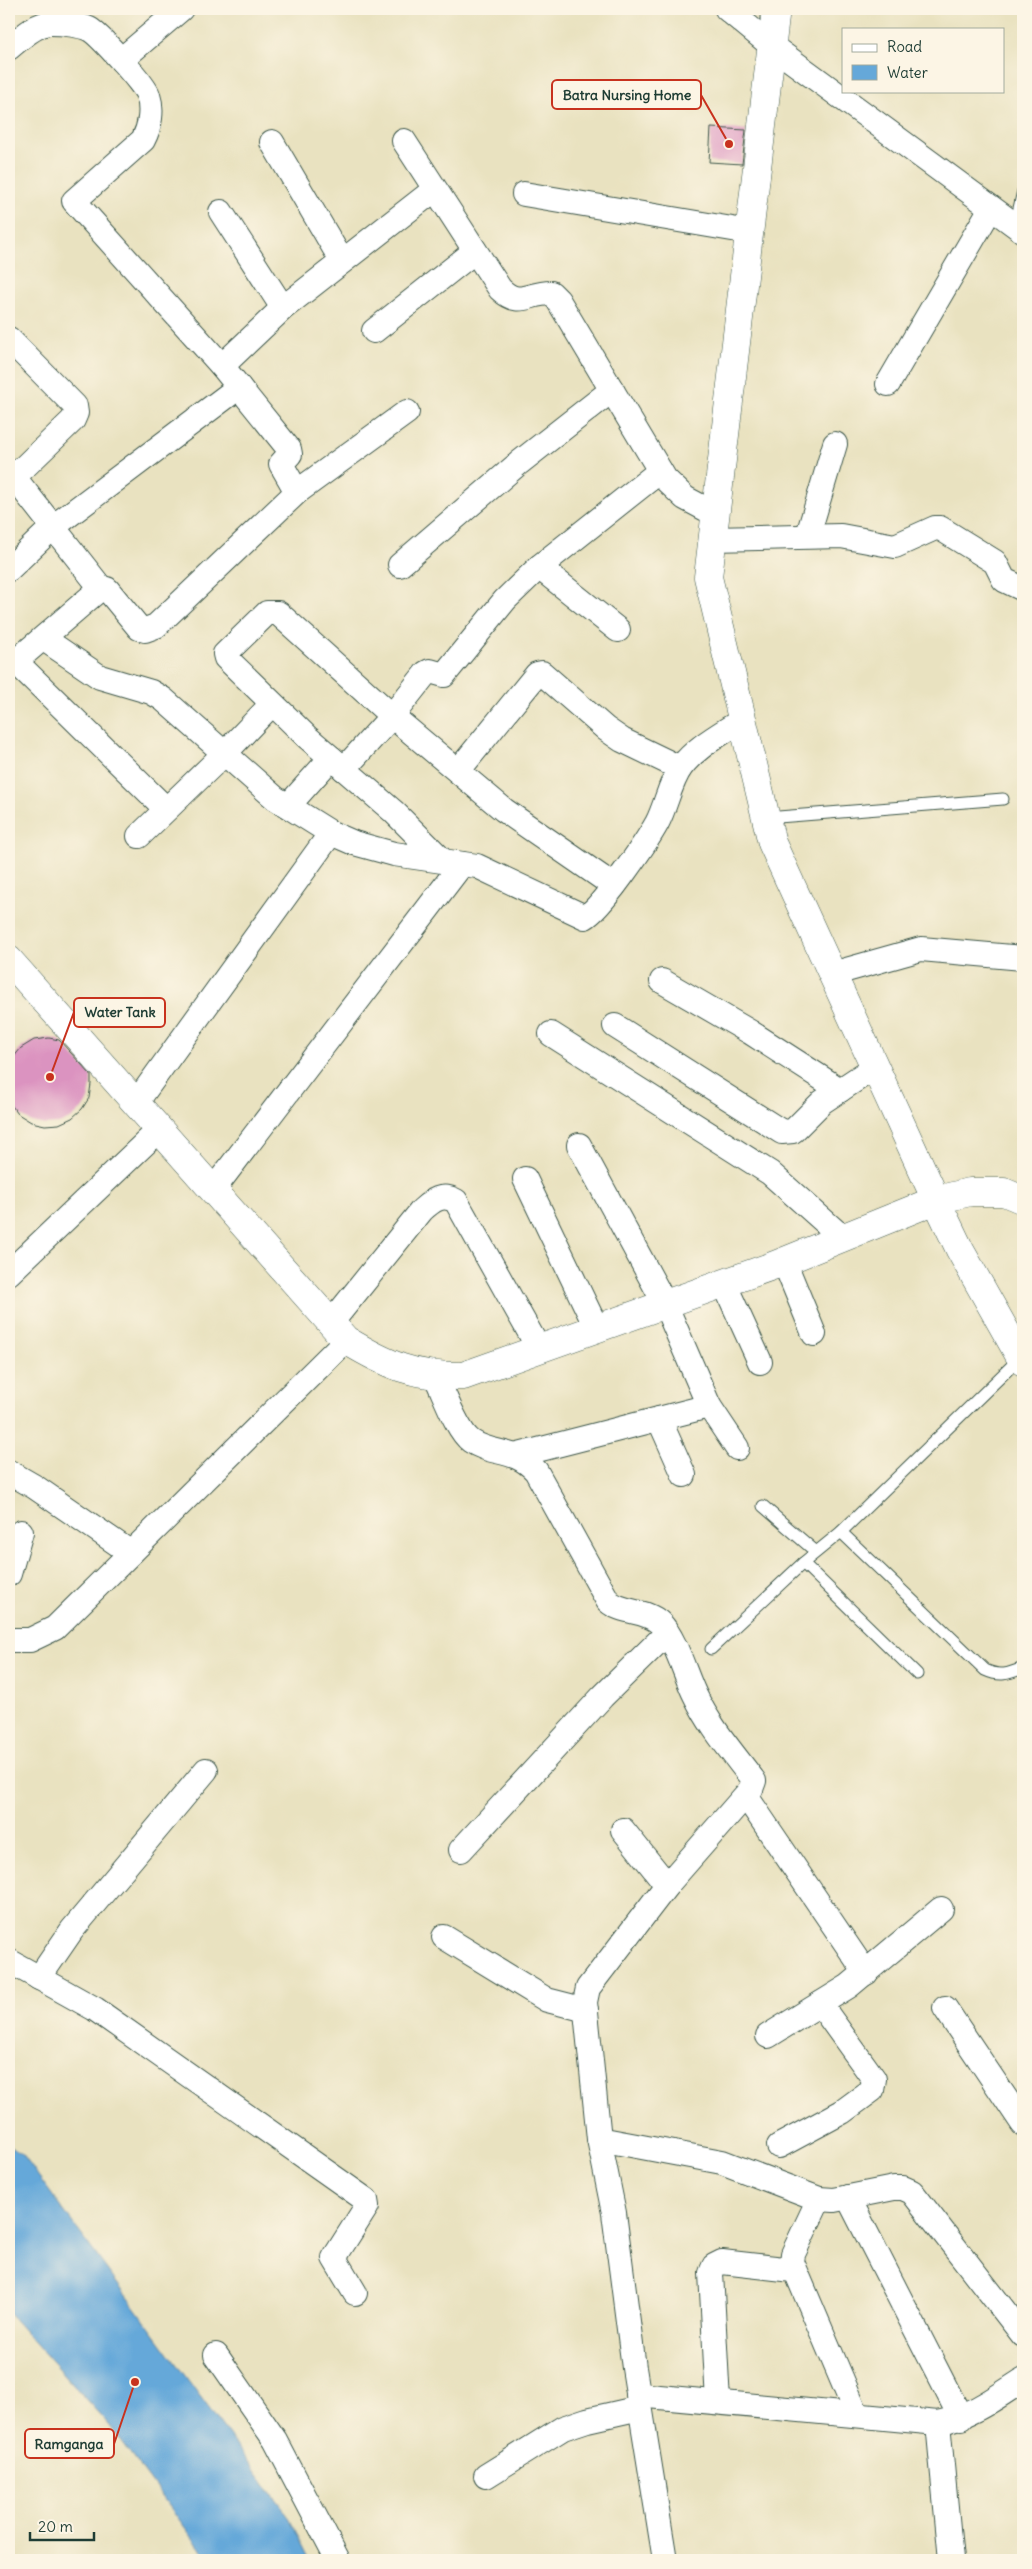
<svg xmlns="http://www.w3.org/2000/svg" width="1032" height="2569" font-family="Delius,sans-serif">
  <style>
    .water { fill: #65a8d9; stroke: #427286 }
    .building { fill: #db93c0 }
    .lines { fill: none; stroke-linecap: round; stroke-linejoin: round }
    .lane-casing { stroke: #3d5649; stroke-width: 13 }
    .street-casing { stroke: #3d5649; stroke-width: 26 }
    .secondary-casing { stroke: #3d5649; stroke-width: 29 }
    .lane { stroke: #fff; stroke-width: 11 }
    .street { stroke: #fff; stroke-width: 24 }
    .secondary { stroke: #fff; stroke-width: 28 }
    .leader { fill: none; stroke: #c8321e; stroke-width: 2 }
    .callout-dot { fill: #c8321e; stroke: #fcf5e5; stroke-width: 2 }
    .callout { fill: #fcf5e5; stroke: #c8321e; stroke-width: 2 }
    .callout-label { font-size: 14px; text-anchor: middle; font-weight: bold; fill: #1f3d34 }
  </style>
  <rect width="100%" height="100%" fill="#fcf5e5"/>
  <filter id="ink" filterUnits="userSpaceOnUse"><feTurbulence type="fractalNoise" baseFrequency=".02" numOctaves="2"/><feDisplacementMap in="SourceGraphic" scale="10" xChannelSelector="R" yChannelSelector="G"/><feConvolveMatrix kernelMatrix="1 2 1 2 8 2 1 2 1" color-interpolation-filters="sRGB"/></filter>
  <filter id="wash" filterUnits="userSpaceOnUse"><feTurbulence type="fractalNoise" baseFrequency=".0096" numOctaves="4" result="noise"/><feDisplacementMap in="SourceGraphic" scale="20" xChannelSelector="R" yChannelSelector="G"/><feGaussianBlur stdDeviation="1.12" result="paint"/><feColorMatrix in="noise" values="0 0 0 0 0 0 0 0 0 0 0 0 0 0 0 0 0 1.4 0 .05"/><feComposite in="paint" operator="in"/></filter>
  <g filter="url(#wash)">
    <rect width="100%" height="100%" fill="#e9e2c0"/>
    <polygon class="water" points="9,2146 22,2154 288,2516 310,2560 209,2560 110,2426 9,2314"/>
    <g id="blocks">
      <g class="building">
        <polygon points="711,128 746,130 742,164 709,162"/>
        <polygon points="49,1038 59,1040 91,1075 91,1084 89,1098 82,1109 72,1118 59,1124 45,1125 31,1122 18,1114 9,1102 9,1063 21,1048 34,1040"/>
      </g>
    </g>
  </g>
  <g filter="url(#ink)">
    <use href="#blocks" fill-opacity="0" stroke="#3d5649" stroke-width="1"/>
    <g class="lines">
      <g class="lane-casing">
        <g id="lane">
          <polyline points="1015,226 1023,191"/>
          <polyline points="766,818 1003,799"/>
          <polyline points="763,1506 816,1552"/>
          <path d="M841,1532L985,1670C1000,1677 1008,1674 1023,1668"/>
          <polyline points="803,1563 917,1674"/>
          <polyline points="711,1649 803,1563 841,1532 1021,1357"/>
        </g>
      </g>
      <g class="street-casing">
        <g id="street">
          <polyline points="727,9 773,47 1023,231"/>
          <path d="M9,48C20,39 36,23 51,23C62,23 80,25 89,29C99,34 145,85 148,95C153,110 150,127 143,140L74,201L222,366L289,449L290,454L281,464L297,492"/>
          <polyline points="121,60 181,9"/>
          <path d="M404,141L500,289C520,308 527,293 551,293L558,300L665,479L685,498L715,514"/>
          <polyline points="272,142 342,261"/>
          <polyline points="524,194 750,232"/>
          <polyline points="221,212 283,308"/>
          <polyline points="374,331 475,251"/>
          <polyline points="9,339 75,406 76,413 73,420 14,477"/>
          <polyline points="222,366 283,308 434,190"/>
          <polyline points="888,384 991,208"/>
          <polyline points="9,471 101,588"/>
          <polyline points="808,535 835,444"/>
          <polyline points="712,539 841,536 895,546 935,528 940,528 995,562 1004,580 1023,589"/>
          <polyline points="400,565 519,463 612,390"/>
          <polyline points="539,567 618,630"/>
          <polyline points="9,569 53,527 239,387"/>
          <path d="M44,639L100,677L151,692L163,699L275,798L331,833L354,843L394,854L477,866L585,917C601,909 647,841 657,823C666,806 670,782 681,767C697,746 721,734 742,720"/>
          <polyline points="16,662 166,809"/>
          <polyline points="9,667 101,588 107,589 139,628 145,630 156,626 297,492 407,412"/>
          <polyline points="344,769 392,716 426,673 430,671 444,675 505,600 539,567 660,471"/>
          <polyline points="458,771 537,674 542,673 606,729 622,740 680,768"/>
          <polyline points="288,806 331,758"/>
          <polyline points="139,836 225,753 272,704"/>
          <polyline points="443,861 394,812 307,737 226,658 225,654 267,613 278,613 392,716 504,810 614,886"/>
          <polyline points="832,974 921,949 1023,958"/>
          <polyline points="662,981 750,1032 840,1090"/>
          <polyline points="615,1026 782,1132 793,1131 822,1102 875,1067"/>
          <polyline points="551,1034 770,1173 843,1238"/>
          <polyline points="136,1103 331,833"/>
          <polyline points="579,1145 665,1304 709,1406 737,1448"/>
          <polyline points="525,1179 597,1329"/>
          <polyline points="213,1190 462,864"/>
          <polyline points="784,1261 814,1334"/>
          <polyline points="9,1273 159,1130"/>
          <polyline points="724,1283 760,1362"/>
          <path d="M331,1323L422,1210C433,1200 442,1193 456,1201L539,1349"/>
          <path d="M436,1377C444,1393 457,1431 471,1441C493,1456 514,1447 536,1471L608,1601C622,1614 646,1609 660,1623C676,1639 685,1675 695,1695C710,1727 733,1753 754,1781L751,1789L667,1885L588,1988L585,2002L599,2139L614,2213L634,2368L665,2560"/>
          <polyline points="659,1419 684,1475"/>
          <polyline points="518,1455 709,1406"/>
          <polyline points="9,1472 35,1487 131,1553"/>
          <polyline points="9,1574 21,1532"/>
          <polyline points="9,1640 30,1640 55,1628 346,1340"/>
          <polyline points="746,1796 866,1973"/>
          <polyline points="623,1830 667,1885"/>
          <polyline points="461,1850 602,1697 667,1633"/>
          <polyline points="444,1937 547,2000 586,2010"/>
          <polyline points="9,1961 95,2009 366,2200 367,2206 334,2258 355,2293"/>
          <polyline points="39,1978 72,1930 206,1770"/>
          <polyline points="945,2008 1023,2124"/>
          <polyline points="768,2036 849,1986 941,1909"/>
          <polyline points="599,2139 722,2162 819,2199 834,2200 894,2188 903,2188 912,2192 1023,2335"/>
          <polyline points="779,2146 842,2112 872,2090 874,2079 820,2004"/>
          <polyline points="848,2197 961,2418"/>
          <polyline points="819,2199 793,2254 792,2262 857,2415"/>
          <polyline points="216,2355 275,2440 338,2560"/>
          <path d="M638,2395L938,2423C973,2415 994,2399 1023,2380"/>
          <polyline points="718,2402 711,2273 714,2266 722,2262 793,2270"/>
          <polyline points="938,2423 951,2560"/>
          <polyline points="486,2476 563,2428 587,2420 640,2408"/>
        </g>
      </g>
      <g class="secondary-casing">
        <g id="secondary">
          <polyline points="776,9 708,577 772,843 936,1200 960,1250 1023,1362"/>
          <path d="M9,960L346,1340C387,1365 414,1377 463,1376L775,1265L936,1200L970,1192H1004L1023,1200"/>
        </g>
      </g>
      <use href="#lane" class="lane"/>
      <use href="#street" class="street"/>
      <use href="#secondary" class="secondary"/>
    </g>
  </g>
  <path class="leader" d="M729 144L701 95M50 1077L74 1012M135 2382L114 2444"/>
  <g class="callout-dot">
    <circle cx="729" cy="144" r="5"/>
    <circle cx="50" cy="1077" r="5"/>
    <circle cx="135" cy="2382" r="5"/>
  </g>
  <g class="callout">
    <rect x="552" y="80" width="149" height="29" rx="5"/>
    <rect x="74" y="998" width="91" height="29" rx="5"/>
    <rect x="25" y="2429" width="89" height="29" rx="5"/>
  </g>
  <g class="callout-label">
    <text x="627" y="100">Batra Nursing Home</text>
    <text x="120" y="1017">Water Tank</text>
    <text x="69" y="2449">Ramganga</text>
  </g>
  <rect width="1032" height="2569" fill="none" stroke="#fcf5e5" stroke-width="30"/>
  <rect x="842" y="28" width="162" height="65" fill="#fcf5e5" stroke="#a4ab9e"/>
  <rect x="852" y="44" width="25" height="8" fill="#ffffff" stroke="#a4ab9e"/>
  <text x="887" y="52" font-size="15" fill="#1f3d34">Road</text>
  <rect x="852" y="65" width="25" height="15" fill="#65a8d9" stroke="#a4ab9e"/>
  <text x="887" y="78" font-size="15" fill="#1f3d34">Water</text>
  <path d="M30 2532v8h64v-8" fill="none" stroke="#1f3d34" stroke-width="2.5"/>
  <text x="38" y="2532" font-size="15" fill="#1f3d34" stroke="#fcf5e5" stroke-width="4" paint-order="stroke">20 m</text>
</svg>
